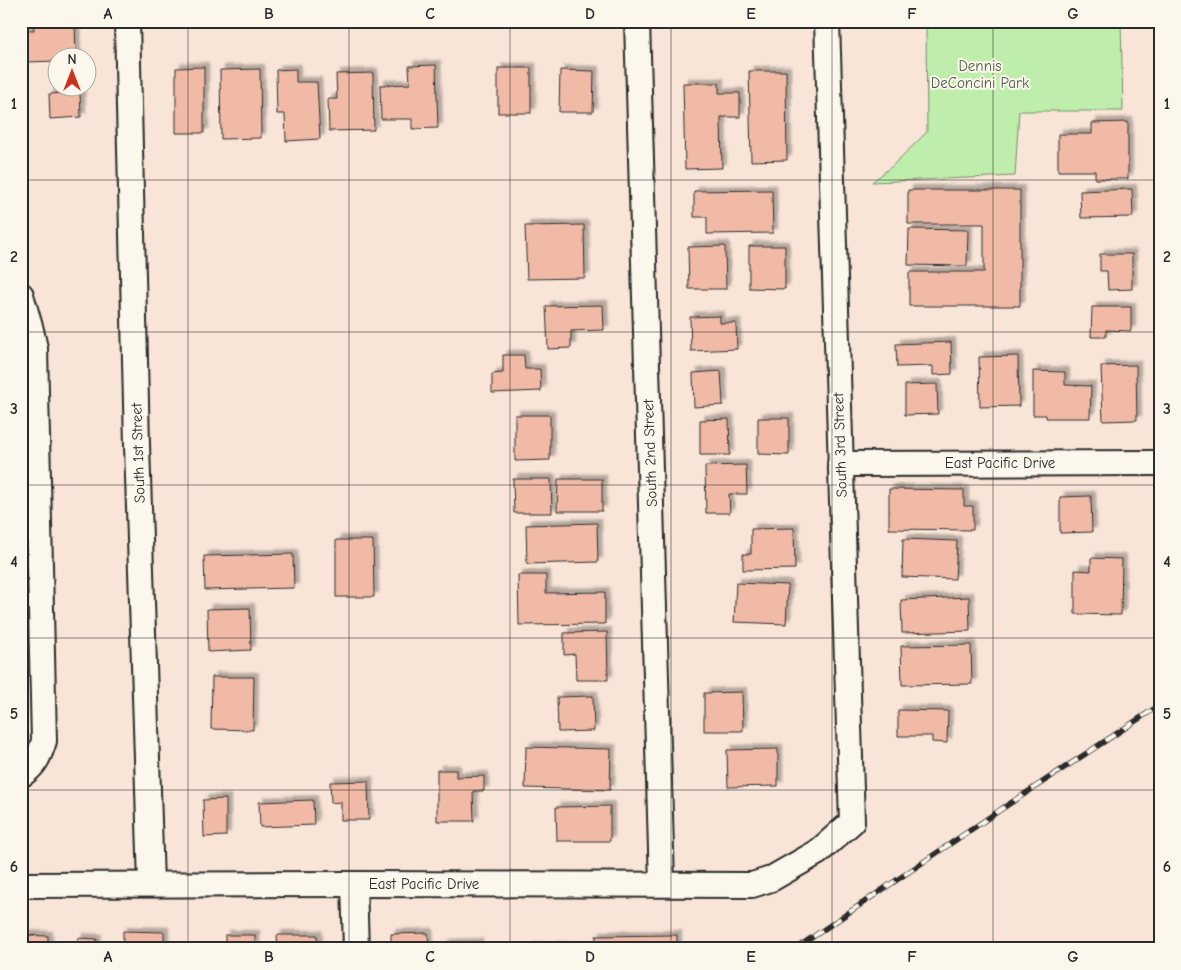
<svg xmlns="http://www.w3.org/2000/svg" width="1181" height="970" font-family="'Comic Neue',sans-serif">
  <style>
    .green { fill: #bfeeac; stroke: #758c6c }
    .building { fill: #f1baa7; stroke: #2b2b2b; filter: url(#shadow) }
    .lines { fill: none; stroke-linecap: round; stroke-linejoin: round }
    .minor-casing { stroke: #2b2b2b; stroke-width: 28 }
    .minor { stroke: #fbf7ec; stroke-width: 24 }
    .rail-casing { stroke: #2b2b2b; stroke-width: 5.5 }
    .rail { stroke: #fbf7ec; stroke-width: 4; stroke-dasharray: 11; stroke-linecap: butt }
    .grid { fill: none; stroke: #2b2b2b; stroke-width: 1; stroke-opacity: 0.55 }
    .labels { text-anchor: middle; dominant-baseline: central; stroke-width: 4; stroke-linejoin: round; paint-order: stroke }
    .park-label { font-size: 15px; fill: #505c4b; stroke: #fbf7ec }
    .street-label { font-size: 15px; fill: #2b2b2b; stroke: #fbf7ec }
    .neatline { fill: none; stroke: #2b2b2b; stroke-width: 2 }
    .grid-label { font-size: 16px; text-anchor: middle; font-weight: bold; fill: #2b2b2b }
  </style>
  <defs>
    <filter id="shadow"><feDropShadow dx="4.5" dy="-4.5" stdDeviation="1" flood-color="#0004"/></filter>
  </defs>
  <rect width="100%" height="100%" fill="#f8e5d7"/>
  <filter id="ink" filterUnits="userSpaceOnUse"><feTurbulence type="fractalNoise" baseFrequency=".02" numOctaves="2"/><feDisplacementMap in="SourceGraphic" scale="10" xChannelSelector="R" yChannelSelector="G"/><feConvolveMatrix kernelMatrix="1 2 1 2 8 2 1 2 1" color-interpolation-filters="sRGB"/></filter>
  <g filter="url(#ink)">
    <polygon class="green" points="926,21 1121,21 1123,111 1019,111 1015,176 872,182 891,167 927,132"/>
    <g class="building">
      <polygon points="33,21 75,21 76,58 58,58 58,61 25,62 24,30 34,30"/>
      <polygon points="436,65 438,128 412,129 412,119 381,119 380,85 410,84 409,66"/>
      <polygon points="204,67 204,133 176,133 176,68"/>
      <rect x="498" y="68" width="33" height="45"/>
      <polygon points="260,69 261,138 221,139 220,70"/>
      <polygon points="296,69 296,82 317,82 320,139 286,141 285,114 277,114 276,70"/>
      <polygon points="560,70 594,71 593,112 559,112"/>
      <polygon points="749,71 786,71 787,160 751,161"/>
      <polygon points="373,73 374,130 329,131 328,99 337,99 336,74"/>
      <polygon points="683,83 719,83 719,93 740,93 740,117 721,117 722,168 685,169"/>
      <polygon points="80,92 81,117 50,119 49,94"/>
      <polygon points="1128,122 1128,179 1095,179 1095,171 1058,171 1058,134 1092,134 1092,123"/>
      <polygon points="1132,189 1133,217 1081,218 1080,191"/>
      <polygon points="772,190 773,233 707,234 707,217 694,217 694,191"/>
      <polygon points="908,190 1020,190 1020,306 909,306 909,272 984,272 984,224 908,224"/>
      <polygon points="584,225 585,278 527,279 525,226"/>
      <polygon points="909,229 968,230 967,266 908,265"/>
      <polygon points="725,246 726,289 689,289 688,247"/>
      <polygon points="749,246 785,246 785,289 749,288"/>
      <polygon points="1100,254 1132,254 1132,289 1108,290 1107,271 1100,271"/>
      <polygon points="603,305 604,330 571,331 571,348 548,349 546,306"/>
      <polygon points="1092,307 1131,307 1131,331 1106,330 1106,337 1091,337"/>
      <polygon points="720,316 720,323 736,323 737,349 691,351 690,317"/>
      <polygon points="951,342 952,374 933,375 933,366 897,367 896,344"/>
      <polygon points="503,355 524,355 525,369 540,369 541,391 492,393 492,374 503,373"/>
      <polygon points="1018,356 1019,406 980,407 979,357"/>
      <polygon points="1136,365 1137,420 1103,421 1101,366"/>
      <polygon points="721,371 723,405 694,407 693,373"/>
      <polygon points="1033,371 1065,372 1065,385 1091,386 1090,418 1046,418 1046,415 1033,415"/>
      <polygon points="937,384 938,414 905,415 905,385"/>
      <polygon points="515,415 550,415 550,460 515,461"/>
      <polygon points="758,418 789,418 789,455 758,454"/>
      <polygon points="729,419 730,455 700,455 700,420"/>
      <polygon points="746,465 747,494 729,494 730,513 706,513 705,466"/>
      <polygon points="513,479 551,479 552,513 514,513"/>
      <polygon points="558,479 602,479 602,511 557,511"/>
      <polygon points="889,489 964,490 964,506 973,506 973,530 889,529"/>
      <polygon points="1091,496 1092,532 1060,533 1060,497"/>
      <polygon points="597,523 598,562 527,564 526,525"/>
      <polygon points="794,528 795,569 743,570 743,554 751,554 751,529"/>
      <polygon points="903,539 957,541 955,579 902,577"/>
      <polygon points="336,540 373,540 374,597 336,597"/>
      <polygon points="293,554 294,588 205,590 204,556"/>
      <polygon points="1091,558 1122,559 1121,615 1075,614 1075,570 1091,571"/>
      <polygon points="518,575 546,575 546,593 605,592 605,624 519,625"/>
      <polygon points="736,583 788,585 786,624 734,622"/>
      <polygon points="969,597 970,631 902,633 901,600"/>
      <polygon points="250,608 251,650 208,652 207,609"/>
      <polygon points="607,632 608,680 576,680 575,654 564,655 564,633"/>
      <polygon points="971,645 972,684 902,685 901,646"/>
      <polygon points="212,677 254,677 253,730 211,729"/>
      <polygon points="742,692 743,731 704,731 704,693"/>
      <polygon points="593,696 594,731 558,732 557,697"/>
      <polygon points="898,710 948,711 947,743 932,742 932,736 898,736"/>
      <polygon points="526,747 611,749 610,790 525,788"/>
      <polygon points="778,749 778,786 728,787 727,750"/>
      <polygon points="437,770 456,770 456,777 484,776 484,791 473,791 474,821 437,821"/>
      <polygon points="368,781 369,820 341,820 341,802 331,803 330,782"/>
      <polygon points="226,799 226,836 204,837 203,800"/>
      <polygon points="313,800 314,825 260,827 259,802"/>
      <polygon points="610,806 610,841 557,841 556,807"/>
      <polygon points="123,931 164,932 164,949 123,949"/>
      <polygon points="428,933 429,949 391,949 391,934"/>
      <polygon points="21,935 48,936 48,949 21,949"/>
      <rect x="225" y="935" width="30" height="14"/>
      <polygon points="277,935 317,935 318,949 278,949"/>
      <polygon points="677,935 677,949 596,949 596,936"/>
      <polygon points="78,938 97,939 96,949 65,949 65,947 78,947"/>
      <polygon points="478,943 478,949 445,949 445,944"/>
      <polygon points="589,946 589,949 530,949 530,947"/>
    </g>
    <g class="lines">
      <g class="minor-casing">
        <g id="minor">
          <polyline points="127,21 137,445 151,884"/>
          <polyline points="637,21 662,884"/>
          <path d="M21,295L31,330L35,348L44,741C39,757 35,766 21,775"/>
          <polyline points="840,464 1160,463"/>
          <polyline points="354,884 356,949"/>
          <polyline points="21,885 354,884 752,885 771,879 818,852 852,822 827,21"/>
        </g>
      </g>
      <use href="#minor" class="minor"/>
      <g class="rail-casing">
        <polyline id="rail" points="795,949 1000,810 1160,705"/>
      </g>
      <use href="#rail" class="rail"/>
    </g>
  </g>
  <path class="grid" d="M188,21V949M349,21V949M510,21V949M671,21V949M832,21V949M993,21V949M21,180H1160M21,332H1160M21,485H1160M21,638H1160M21,790H1160"/>
  <g class="labels">
    <g class="park-label">
      <text x="980" y="66">Dennis<tspan x="980" dy="17">DeConcini Park</tspan></text>
    </g>
    <g class="street-label">
      <text transform="translate(840 445) rotate(-92)">South 3rd Street</text>
      <text transform="translate(138 453) rotate(-92)">South 1st Street</text>
      <text transform="translate(650 453) rotate(-92)">South 2nd Street</text>
      <text x="1000" y="463">East Pacific Drive</text>
      <text x="424" y="884">East Pacific Drive</text>
    </g>
  </g>
  <rect width="1181" height="970" fill="none" stroke="#fbf7ec" stroke-width="55"/>
  <g transform="translate(72 72)"><circle r="24" fill="#fbf7ec" stroke="#a8a59f"/>
  <path d="M0-4L9 19L0 12L-9 19Z" fill="#c8321e"/>
  <text y="-8" font-size="14" font-weight="bold" text-anchor="middle" fill="#2b2b2b">N</text>
  </g>
  <rect x="28" y="28" width="1126" height="914" class="neatline"/>
  <g class="grid-label">
    <text x="108" y="19">A</text>
    <text x="269" y="19">B</text>
    <text x="430" y="19">C</text>
    <text x="590" y="19">D</text>
    <text x="751" y="19">E</text>
    <text x="912" y="19">F</text>
    <text x="1073" y="19">G</text>
    <text x="14" y="109">1</text>
    <text x="1167" y="109">1</text>
    <text x="14" y="262">2</text>
    <text x="1167" y="262">2</text>
    <text x="14" y="414">3</text>
    <text x="1167" y="414">3</text>
    <text x="14" y="567">4</text>
    <text x="1167" y="567">4</text>
    <text x="14" y="719">5</text>
    <text x="1167" y="719">5</text>
    <text x="14" y="872">6</text>
    <text x="1167" y="872">6</text>
    <text x="108" y="962">A</text>
    <text x="269" y="962">B</text>
    <text x="430" y="962">C</text>
    <text x="590" y="962">D</text>
    <text x="751" y="962">E</text>
    <text x="912" y="962">F</text>
    <text x="1073" y="962">G</text>
  </g>
</svg>
